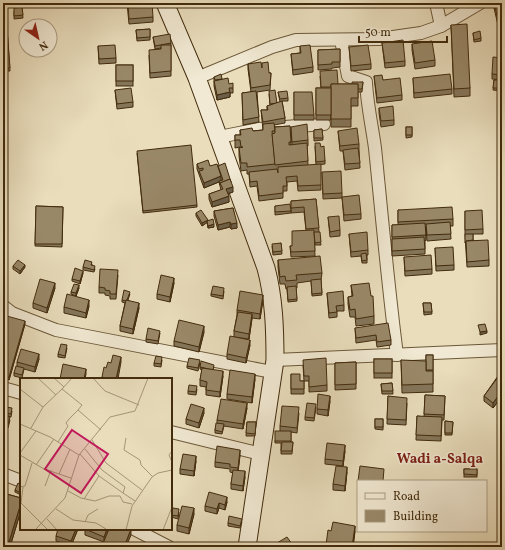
<svg xmlns="http://www.w3.org/2000/svg" width="505" height="550" font-family="Vollkorn,serif">
  <style>
    .lines { fill: none; stroke-linecap: round; stroke-linejoin: round }
    .street-casing { stroke: #6c5838; stroke-width: 14 }
    .secondary-casing { stroke: #422b0c; stroke-width: 19 }
    .street { stroke: #f1e9d3; stroke-width: 12 }
    .secondary { stroke: #f1e9d3; stroke-width: 17 }
    .wall { fill: #847559; stroke: #422b0c }
    .shaded-wall { fill: #6b5f49; stroke: #422b0c }
    .building { fill: #998868; stroke: #422b0c }
    .labels { text-anchor: middle; dominant-baseline: central; stroke-width: 3; stroke-linejoin: round; paint-order: stroke }
    .quarter-label { font-size: 14px; font-weight: bold; fill: #7a1f14; stroke: #f1e9d3 }
    .inset-road { fill: none; stroke: #a69676; stroke-width: 1 }
    .view { fill: #c2185b; fill-opacity: 0.15; stroke: #c2185b; stroke-width: 2 }
    .inset-edge { fill: none; stroke: #422b0c; stroke-width: 2 }
  </style>
  <rect width="100%" height="100%" fill="#e9ddbc"/>
  <filter id="stains"><feTurbulence type="fractalNoise" baseFrequency=".005" numOctaves="4"/><feColorMatrix values="0 0 0 0 .2 0 0 0 0 .09 0 0 0 0 .02 0 0 0 .5 -.17"/></filter>
  <radialGradient id="worn" r=".72"><stop offset=".6" stop-color="#630" stop-opacity="0"/><stop offset="1" stop-color="#630" stop-opacity=".3"/></radialGradient>
  <g class="lines">
    <g class="street-casing">
      <g id="street">
        <polyline points="436,3 441,26"/>
        <path d="M341,40L348,76L366,82C367,104 372,126 375,148C382,217 388,286 397,355"/>
        <polyline points="197,78 272,47 296,40 379,39 421,33 441,26 480,3"/>
        <polyline points="219,137 259,129 324,124"/>
        <polyline points="3,306 12,313 56,330 272,372"/>
        <polyline points="275,360 502,350"/>
        <polyline points="3,388 21,393"/>
        <polyline points="171,432 261,454"/>
        <polyline points="3,474 21,481"/>
        <polyline points="134,529 169,547"/>
      </g>
    </g>
    <g class="secondary-casing">
      <path id="secondary" d="M165,3L197,78L266,268C274,298 275,329 275,360L247,547"/>
    </g>
    <use href="#street" class="street"/>
    <use href="#secondary" class="secondary"/>
  </g>
  <g class="wall">
    <polygon points="127,3 153,17 153,22 129,24"/>
    <polygon points="493,3 502,3 498,25 493,4"/>
    <polygon points="22,7 23,18 14,19 14,11"/>
    <polygon points="6,15 10,71 3,71 3,16"/>
    <polygon points="451,25 470,88 470,96 454,97"/>
    <polygon points="150,29 150,40 137,41 136,30"/>
    <polygon points="473,33 481,38 481,41 474,42"/>
    <polygon points="153,37 171,43 171,76 150,78 149,55 161,49 161,48 155,49"/>
    <polygon points="382,43 405,61 405,66 385,68"/>
    <polygon points="412,44 435,60 435,66 415,69 412,50"/>
    <polygon points="98,46 116,58 116,63 99,64"/>
    <polygon points="300,46 313,67 313,72 293,75 291,54 300,53"/>
    <polygon points="349,47 371,64 371,69 351,71"/>
    <polygon points="340,49 340,67 332,68 332,69 318,70 318,50"/>
    <polygon points="502,58 502,80 492,79 492,74"/>
    <polygon points="248,64 262,68 269,73 271,73 270,90 257,92 259,122 243,125 242,93 251,92 248,69"/>
    <rect x="116" y="65" width="17" height="21"/>
    <polygon points="320,76 338,84 352,84 363,82 362,92 358,92 358,106 351,106 351,127 331,127 331,92 331,120 316,120 316,88 321,88"/>
    <polygon points="374,76 383,80 402,95 402,100 377,103"/>
    <polygon points="214,77 222,79 233,88 233,93 230,93 230,97 217,100 214,86"/>
    <polygon points="413,78 452,89 452,94 414,98"/>
    <polygon points="494,80 502,80 502,91 493,90"/>
    <polygon points="115,90 133,102 133,107 117,109"/>
    <polygon points="278,92 288,98 288,101 282,101 285,118 285,123 274,125 275,127 290,126 291,145 292,145 291,127 308,140 308,146 307,146 308,165 321,185 321,190 298,191 297,181 287,182 287,191 283,191 283,198 259,201 257,186 250,187 249,174 247,174 247,170 241,171 239,156 239,148 240,147 235,148 235,135 240,135 240,130 253,131 263,130 261,110 267,110 267,106 270,105 269,94 277,103 280,102"/>
    <polygon points="294,92 314,115 314,120 294,120"/>
    <polygon points="379,108 394,120 394,125 381,127 379,113"/>
    <polygon points="406,127 412,127 412,137 406,138"/>
    <polygon points="322,129 323,140 314,141 314,130"/>
    <polygon points="338,131 359,144 359,149 360,168 345,170 343,151 340,151"/>
    <polygon points="315,146 321,147 325,161 325,164 316,165"/>
    <polygon points="137,153 197,205 197,207 143,213"/>
    <polygon points="197,164 210,166 219,169 218,166 233,192 228,194 229,202 212,207 209,199 209,194 221,190 219,182 204,188 197,169"/>
    <polygon points="322,172 342,193 342,198 323,199"/>
    <polygon points="342,197 361,214 361,219 344,221"/>
    <polygon points="316,199 319,232 321,245 315,245 314,233 315,256 291,257 290,246 292,246 306,230 304,212 291,213 291,201"/>
    <polygon points="36,206 63,207 62,247 35,246"/>
    <polygon points="275,206 291,211 291,213 275,215"/>
    <polygon points="233,208 237,228 231,229 230,227 218,230 214,216 214,211"/>
    <polygon points="398,210 453,219 453,226 450,226 451,239 427,241 426,228 425,228 426,240 425,241 425,254 392,256 392,225 398,225"/>
    <polygon points="465,211 483,229 483,234 473,234 473,240 489,260 489,266 467,267 465,235"/>
    <polygon points="196,213 208,221 214,227 208,228 207,222 202,226 196,216"/>
    <polygon points="328,217 340,230 340,236 330,237"/>
    <polygon points="349,234 368,250 368,255 367,255 367,263 362,263 361,256 351,257"/>
    <polygon points="281,243 282,254 273,255 272,246"/>
    <polygon points="435,248 454,265 454,270 436,271"/>
    <polygon points="404,257 432,269 432,274 405,276"/>
    <polygon points="278,260 322,273 321,280 322,295 312,296 311,281 297,283 297,288 296,288 297,301 288,302 287,289 286,289 285,284 280,284 278,267"/>
    <polygon points="502,260 502,308 501,308 500,286 499,286 498,266"/>
    <polygon points="92,264 92,265 95,269 94,272 83,270 83,267"/>
    <polygon points="13,266 25,267 20,274 13,269"/>
    <polygon points="83,273 80,284 72,281 72,279"/>
    <polygon points="118,275 116,299 110,299 110,296 105,295 105,293 99,293 99,287"/>
    <polygon points="174,283 170,302 157,299 157,294"/>
    <polygon points="351,285 374,316 374,324 356,326 355,317 350,317 348,304 348,297 352,296"/>
    <polygon points="55,288 47,313 33,308 33,303"/>
    <polygon points="79,288 76,296 71,294 71,292"/>
    <polygon points="224,291 223,299 211,296 211,294"/>
    <polygon points="327,293 344,305 344,311 337,311 337,317 329,318"/>
    <polygon points="130,294 128,300 139,308 133,334 120,331 120,326 125,303 122,302 122,300"/>
    <polygon points="263,300 260,319 252,318 249,339 234,337 234,331 237,315 237,310"/>
    <polygon points="423,303 431,303 432,314 424,315"/>
    <polygon points="89,306 86,318 64,313 64,307"/>
    <polygon points="502,311 502,342 499,342 498,316"/>
    <polygon points="3,315 25,324 9,380 3,378"/>
    <polygon points="355,328 391,340 391,345 377,347 376,340 356,343"/>
    <polygon points="204,332 199,352 174,346 174,341"/>
    <polygon points="160,333 158,344 146,342 146,339"/>
    <polygon points="250,345 246,363 227,359 227,354"/>
    <polygon points="67,348 65,358 58,357 58,354"/>
    <polygon points="426,355 433,355 433,392 402,393 401,360 426,371"/>
    <polygon points="39,359 35,372 24,369 22,378 14,376 14,373 17,366 17,362"/>
    <rect x="374" y="359" width="18" height="19"/>
    <polygon points="162,360 161,367 154,366 154,363"/>
    <polygon points="356,362 356,389 335,390 335,363"/>
    <polygon points="200,363 198,371 187,368 187,366"/>
    <polygon points="303,365 327,385 327,391 309,392 309,381 304,381 304,394 291,394 291,374 300,381 304,381"/>
    <polygon points="502,365 502,396 493,408 484,401 484,396 498,376 498,370"/>
    <polygon points="200,367 214,367 213,370 223,376 220,397 206,395 206,387 200,386 200,380 202,370 200,369"/>
    <polygon points="255,379 252,403 227,399 227,394"/>
    <polygon points="392,383 393,394 382,394 381,384"/>
    <polygon points="197,389 196,395 188,394 188,391"/>
    <polygon points="425,395 445,396 444,420 442,420 441,441 416,440 417,416 424,417"/>
    <polygon points="388,396 407,403 406,425 387,424"/>
    <polygon points="330,401 328,416 317,414 317,409"/>
    <polygon points="316,407 314,421 305,420 305,417"/>
    <polygon points="247,408 243,429 224,426 222,434 215,433 215,430 217,423 217,420"/>
    <polygon points="12,411 11,417 5,415 5,413"/>
    <polygon points="204,413 199,428 186,424 186,419"/>
    <polygon points="299,413 297,433 291,432 291,442 293,442 292,454 281,454 281,443 275,443 275,441 280,431 280,426"/>
    <polygon points="3,417 10,420 8,428 3,426"/>
    <polygon points="375,419 383,419 383,430 375,429"/>
    <polygon points="445,421 453,422 452,435 445,435"/>
    <polygon points="247,422 256,422 255,436 246,436"/>
    <polygon points="345,451 343,466 325,464 325,459"/>
    <polygon points="240,455 238,471 245,477 243,491 231,489 231,484 233,473 230,472 230,469 215,467 215,462"/>
    <polygon points="196,461 194,476 180,474 180,469"/>
    <rect x="464" y="469" width="13" height="8"/>
    <polygon points="347,472 345,491 333,490 333,484"/>
    <polygon points="21,485 21,495 15,492 15,490"/>
    <polygon points="3,493 21,498 21,510 10,547 3,547"/>
    <polygon points="227,502 225,510 219,508 217,514 205,511 205,506"/>
    <polygon points="179,512 178,519 171,517 171,514"/>
    <polygon points="194,514 189,534 177,531 177,525"/>
    <polygon points="242,522 240,528 228,526 228,523"/>
    <polygon points="78,529 71,546 56,541 56,536"/>
    <polygon points="85,529 108,529 108,532 104,542 85,535"/>
    <polygon points="331,531 355,531 353,547 326,547 326,545"/>
  </g>
  <g class="shaded-wall">
    <polygon points="502,19 502,24 498,25 498,20"/>
    <polygon points="230,92 230,97 217,100 217,95"/>
    <polygon points="221,176 221,181 204,188 204,183"/>
    <polygon points="233,187 233,192 226,194 226,189"/>
    <polygon points="229,196 229,202 212,207 212,202"/>
    <polygon points="208,220 208,222 202,226 202,223"/>
    <polygon points="230,222 230,227 218,230 218,225"/>
    <polygon points="237,223 237,228 231,229 231,224"/>
    <polygon points="214,224 214,227 208,228 208,226"/>
    <polygon points="25,265 25,267 20,274 20,271"/>
    <polygon points="83,271 83,273 80,284 80,281"/>
    <polygon points="174,278 174,283 170,302 170,297"/>
    <polygon points="55,283 55,288 47,313 47,308"/>
    <polygon points="79,285 79,288 76,296 76,293"/>
    <polygon points="263,295 263,300 260,319 260,314"/>
    <polygon points="89,300 89,306 86,318 86,313"/>
    <polygon points="139,303 139,308 133,334 133,329"/>
    <polygon points="252,314 252,319 249,339 249,334"/>
    <polygon points="25,321 25,324 9,380 9,377"/>
    <polygon points="204,326 204,332 199,352 199,347"/>
    <polygon points="487,331 487,333 480,335 480,332"/>
    <polygon points="250,340 250,345 246,363 246,358"/>
    <polygon points="39,354 39,359 35,372 35,367"/>
    <polygon points="121,357 121,362 118,379 116,379"/>
    <polygon points="86,369 86,374 85,379 84,379"/>
    <polygon points="223,371 223,376 220,397 220,392"/>
    <polygon points="255,374 255,379 252,403 252,397"/>
    <polygon points="502,391 502,396 493,408 493,403"/>
    <polygon points="330,396 330,401 328,416 328,410"/>
    <polygon points="247,403 247,408 243,429 243,424"/>
    <polygon points="204,408 204,413 199,428 199,423"/>
    <polygon points="345,445 345,451 343,466 343,461"/>
    <polygon points="240,450 240,455 238,473 238,468"/>
    <polygon points="196,456 196,461 194,476 194,471"/>
    <polygon points="347,467 347,472 345,491 345,486"/>
    <polygon points="245,471 245,477 243,491 243,486"/>
    <polygon points="227,497 227,502 225,510 225,505"/>
    <polygon points="21,503 21,510 10,547 9,547 9,542"/>
    <polygon points="219,503 219,508 217,514 217,509"/>
    <polygon points="194,508 194,514 189,534 189,528"/>
    <polygon points="355,526 355,531 353,547 352,547"/>
    <polygon points="76,529 78,529 71,546 71,541"/>
    <polygon points="107,529 108,529 108,532 104,542 104,537"/>
    <polygon points="131,529 131,535 126,547 124,547"/>
    <polygon points="292,544 292,546 291,547 287,547"/>
  </g>
  <g class="building">
    <polygon points="128,3 152,3 153,17 129,19"/>
    <polygon points="494,3 502,3 502,19 498,20"/>
    <polygon points="22,7 23,15 14,16 14,8"/>
    <polygon points="6,15 10,68 3,68 3,16"/>
    <polygon points="467,24 470,88 454,89 451,25"/>
    <polygon points="150,29 150,37 137,38 136,30"/>
    <polygon points="480,31 481,38 474,40 473,33"/>
    <polygon points="170,34 171,43 155,46 153,37"/>
    <polygon points="403,40 405,61 385,63 382,43"/>
    <polygon points="432,41 435,60 415,63 412,44"/>
    <polygon points="115,45 116,58 99,59 98,46"/>
    <polygon points="161,45 171,45 171,71 150,73 149,50 161,49"/>
    <polygon points="310,45 313,67 293,70 291,54 301,53 300,46"/>
    <polygon points="368,45 371,64 351,66 349,47"/>
    <polygon points="340,49 340,62 332,62 332,64 318,65 318,50"/>
    <polygon points="493,57 502,58 502,75 492,74"/>
    <polygon points="261,62 262,68 262,63 268,62 269,73 271,73 270,85 251,88 248,64"/>
    <rect x="116" y="65" width="17" height="16"/>
    <polygon points="337,70 338,84 331,84 331,87 321,87 320,71"/>
    <polygon points="221,74 222,79 215,80 214,77"/>
    <polygon points="450,74 452,89 414,93 413,78"/>
    <polygon points="382,75 383,80 400,78 402,95 377,98 374,76"/>
    <polygon points="228,78 229,84 233,83 233,88 229,88 230,92 217,95 214,81"/>
    <polygon points="494,80 502,80 502,88 493,88"/>
    <polygon points="352,82 363,82 362,89 358,89 358,84 352,84"/>
    <polygon points="331,84 358,84 358,98 351,98 351,119 331,119"/>
    <polygon points="131,88 133,102 117,104 115,90"/>
    <rect x="316" y="88" width="15" height="27"/>
    <polygon points="275,90 277,103 270,104 269,91"/>
    <polygon points="256,91 259,117 243,120 242,93"/>
    <polygon points="287,91 288,98 280,99 278,92"/>
    <polygon points="294,92 312,92 314,115 294,115"/>
    <polygon points="282,101 285,118 263,122 261,110 268,110 267,106"/>
    <polygon points="393,106 394,120 381,121 379,108"/>
    <polygon points="274,123 275,131 272,131 275,164 247,167 247,163 241,163 239,148 243,147 241,147 240,140 235,140 235,135 241,135 240,130 252,128 253,131 263,130 263,124"/>
    <polygon points="307,124 308,140 292,142 291,127"/>
    <polygon points="290,126 291,142 289,142 289,145 307,143 308,161 275,165 272,134 275,133 275,127"/>
    <rect x="406" y="127" width="6" height="8"/>
    <polygon points="357,128 359,144 340,146 338,131"/>
    <polygon points="322,129 323,138 314,138 314,130"/>
    <polygon points="315,143 320,143 321,147 324,146 325,161 316,162"/>
    <polygon points="191,145 197,205 143,211 137,151"/>
    <polygon points="358,148 360,163 345,164 343,150"/>
    <polygon points="208,160 210,166 217,164 221,176 204,183 199,171 203,170 203,168 199,169 197,164"/>
    <polygon points="225,163 231,182 230,179 220,183 220,185 219,181 223,180 218,166"/>
    <polygon points="321,164 321,185 298,186 297,176 286,177 287,186 283,186 283,193 259,196 257,181 250,182 249,172 277,169 278,173 278,167"/>
    <polygon points="341,171 342,193 323,194 322,172"/>
    <polygon points="230,179 233,187 226,189 229,196 212,202 209,194 223,189 220,183"/>
    <polygon points="359,195 361,214 344,215 342,197"/>
    <polygon points="316,199 319,228 306,229 304,207 291,208 291,201"/>
    <polygon points="290,204 291,211 275,212 275,206"/>
    <polygon points="36,206 63,207 62,244 35,244"/>
    <polygon points="452,207 453,219 398,222 398,210"/>
    <polygon points="233,208 237,223 231,224 230,222 218,225 214,211"/>
    <polygon points="201,210 208,220 202,223 196,213"/>
    <polygon points="482,210 483,229 465,230 465,211"/>
    <polygon points="339,216 340,230 330,232 328,217"/>
    <polygon points="213,219 214,224 208,226 207,221"/>
    <polygon points="450,222 451,234 427,235 426,224"/>
    <polygon points="425,223 426,235 392,237 392,225"/>
    <polygon points="314,230 315,251 291,252 290,246 292,246 292,231"/>
    <polygon points="314,232 320,232 321,242 315,243"/>
    <polygon points="367,232 368,250 351,252 349,234"/>
    <polygon points="465,234 473,234 473,240 466,241 465,243"/>
    <polygon points="424,237 425,249 392,251 392,239"/>
    <polygon points="488,240 489,260 467,262 466,241"/>
    <polygon points="281,243 282,251 273,252 272,244"/>
    <polygon points="453,247 454,265 436,266 435,248"/>
    <polygon points="366,253 367,260 362,261 361,254"/>
    <polygon points="431,255 432,269 405,271 404,257"/>
    <polygon points="320,256 322,273 296,275 297,280 286,281 285,276 280,277 278,260"/>
    <polygon points="18,260 25,265 20,271 13,266"/>
    <polygon points="85,260 92,262 91,265 95,266 94,270 83,267"/>
    <polygon points="498,260 502,260 502,280 499,281"/>
    <polygon points="75,268 83,271 80,281 72,279"/>
    <polygon points="100,269 118,270 116,294 110,294 110,291 105,290 105,288 99,287"/>
    <polygon points="161,275 174,278 170,297 157,294"/>
    <polygon points="40,279 55,283 47,308 33,303"/>
    <polygon points="321,279 322,293 312,294 311,280"/>
    <polygon points="369,283 371,296 373,296 374,316 356,319 355,309 350,310 348,297 353,296 351,285"/>
    <polygon points="74,284 79,285 76,293 71,292"/>
    <polygon points="500,284 502,284 502,302 501,302"/>
    <polygon points="213,286 224,288 223,296 211,294"/>
    <polygon points="296,286 297,299 288,300 287,287"/>
    <polygon points="124,290 130,292 127,300 126,300 126,301 122,300"/>
    <polygon points="240,291 263,295 260,314 237,310"/>
    <polygon points="343,291 344,305 336,306 337,312 329,313 327,293"/>
    <polygon points="67,294 89,300 86,313 64,307"/>
    <polygon points="126,300 139,303 133,329 120,326"/>
    <polygon points="423,303 431,303 432,312 424,312"/>
    <polygon points="498,311 502,311 502,336 499,337"/>
    <polygon points="238,312 252,314 249,334 234,331"/>
    <polygon points="3,315 25,321 9,377 3,375"/>
    <polygon points="179,320 204,326 199,347 174,341"/>
    <polygon points="388,323 391,340 377,342 376,335 356,338 355,328"/>
    <polygon points="485,324 487,331 480,332 478,325"/>
    <polygon points="148,328 160,331 158,341 146,339"/>
    <polygon points="230,336 250,340 246,358 227,354"/>
    <polygon points="61,344 67,345 65,356 58,354"/>
    <polygon points="21,349 39,354 35,367 17,362"/>
    <polygon points="113,355 121,357 116,379 109,379 102,377 104,367 106,368 108,362 111,363"/>
    <rect x="426" y="355" width="7" height="15"/>
    <polygon points="156,356 162,357 161,364 154,363"/>
    <polygon points="189,358 200,360 198,368 187,366"/>
    <polygon points="326,358 327,385 309,387 309,376 304,376 303,360"/>
    <rect x="374" y="359" width="18" height="14"/>
    <polygon points="401,360 426,361 426,371 433,371 433,384 402,385"/>
    <polygon points="201,361 214,365 213,370 200,367"/>
    <polygon points="356,362 356,384 335,385 335,363"/>
    <polygon points="63,364 86,369 84,379 60,379"/>
    <polygon points="502,365 502,391 493,403 484,396 501,373 498,370"/>
    <polygon points="16,366 24,368 22,375 14,373"/>
    <polygon points="202,368 223,371 220,392 206,390 207,382 200,380"/>
    <polygon points="230,370 255,374 252,397 227,394"/>
    <polygon points="291,374 300,374 300,381 304,381 304,389 291,389"/>
    <polygon points="392,383 393,391 382,391 381,384"/>
    <polygon points="189,385 197,386 196,392 188,391"/>
    <polygon points="318,394 330,396 328,410 317,409"/>
    <polygon points="425,395 445,396 444,415 424,414"/>
    <polygon points="388,396 407,398 406,420 387,419"/>
    <polygon points="221,399 247,403 243,424 217,420"/>
    <polygon points="307,403 316,404 314,418 305,417"/>
    <polygon points="191,404 204,408 199,423 186,419"/>
    <polygon points="282,406 299,407 297,428 280,426"/>
    <polygon points="6,407 12,408 11,414 5,413"/>
    <polygon points="3,415 10,417 8,425 3,424"/>
    <polygon points="417,416 442,417 441,436 416,435"/>
    <rect x="375" y="419" width="8" height="8"/>
    <polygon points="445,421 453,422 452,433 445,433"/>
    <polygon points="247,422 256,422 255,434 246,433"/>
    <polygon points="216,423 224,424 222,432 215,430"/>
    <rect x="275" y="431" width="16" height="10"/>
    <polygon points="282,442 293,442 292,451 281,451"/>
    <polygon points="327,443 345,445 343,461 325,459"/>
    <polygon points="217,446 240,450 238,468 230,467 230,464 215,462"/>
    <polygon points="502,446 502,461 501,461"/>
    <polygon points="183,454 196,456 194,471 180,469"/>
    <polygon points="336,466 347,467 345,486 333,484"/>
    <polygon points="360,466 384,469 383,481 358,481"/>
    <polygon points="464,469 477,469 477,475 464,474"/>
    <polygon points="233,470 245,471 243,486 231,484"/>
    <polygon points="18,483 21,485 21,493 15,490"/>
    <polygon points="209,492 227,497 225,505 219,503 217,509 205,506"/>
    <polygon points="3,493 21,498 21,503 9,542 3,540"/>
    <polygon points="182,506 194,508 189,528 177,525"/>
    <polygon points="173,508 179,509 178,516 171,515"/>
    <polygon points="229,516 242,519 240,526 228,523"/>
    <polygon points="333,522 355,526 352,547 337,547 326,545 328,530 331,531"/>
    <polygon points="58,529 76,529 71,541 56,536"/>
    <polygon points="85,529 107,529 104,537"/>
    <polygon points="109,529 131,529 124,547 104,547 102,546"/>
    <polygon points="287,537 292,544 287,547 280,547 277,543"/>
  </g>
  <g class="labels">
    <g class="quarter-label">
      <text x="440" y="459">Wadi a-Salqa</text>
    </g>
  </g>
  <g transform="translate(20 378)">
    <rect width="152" height="152" fill="#e9ddbc"/>
    <path class="inset-road" d="M18,0L36,17M34,0L44,9M73,0L85,13L119,27M0,11L23,29M42,11L52,0M0,46L30,59L59,77M11,50L23,29L42,11L62,27L58,32L81,52M106,60L104,72L120,82L121,87L133,99M72,62L86,85L122,112M38,64L48,48L46,45L49,41L58,32M65,71L82,92L105,109L103,115L115,123M152,73L149,77L152,84M0,75L16,53M60,76L79,98L64,121M0,77L24,91L51,100M16,87L34,61M39,96L50,71M79,98L103,115M25,108L31,92M0,109L5,108L12,85M3,109L1,125L28,152M48,113L61,120L75,123L89,118H100L103,124L112,126M36,131L53,142L76,145L86,151M27,141L37,152M65,144L68,137L78,131M15,152L45,120L59,77L90,39L115,33L128,0M106,152L112,128L132,99L138,95L152,92M143,152L152,129"/>
    <path class="view" d="M52,52L88,76L61,115L25,91Z"/>
    <rect width="152" height="152" class="inset-edge"/>
  </g>
  <rect width="505" height="550" fill="none" stroke="#e9ddbc" stroke-width="16"/>
  <rect x="4" y="4" width="497" height="542" fill="none" stroke="#422b0c" stroke-width="2"/>
  <rect x="8" y="8" width="489" height="534" fill="none" stroke="#422b0c"/>
  <rect x="357" y="480" width="130" height="52" fill="#f1e9d3" stroke="#ab9d83"/>
  <rect x="365" y="493" width="20" height="6" fill="#f1e9d3" stroke="#ab9d83"/>
  <text x="393" y="500" font-size="12" fill="#422b0c">Road</text>
  <rect x="365" y="510" width="20" height="12" fill="#998868" stroke="#ab9d83"/>
  <text x="393" y="520" font-size="12" fill="#422b0c">Building</text>
  <g transform="translate(38 38) rotate(146)"><circle r="19" fill="#f1e9d3" stroke="#ab9d83"/>
  <path d="M0-3L7 15L0 10L-7 15Z" fill="#8f2418"/>
  <text y="-6" font-size="11" font-weight="bold" text-anchor="middle" fill="#422b0c">N</text>
  </g>
  <path d="M359 36v6h88v-6" fill="none" stroke="#422b0c" stroke-width="2"/>
  <text x="365" y="36" font-size="12" fill="#422b0c" stroke="#f1e9d3" stroke-width="3" paint-order="stroke">50 m</text>
  <rect width="100%" height="100%" filter="url(#stains)"/>
  <rect width="100%" height="100%" fill="url(#worn)"/>
</svg>
